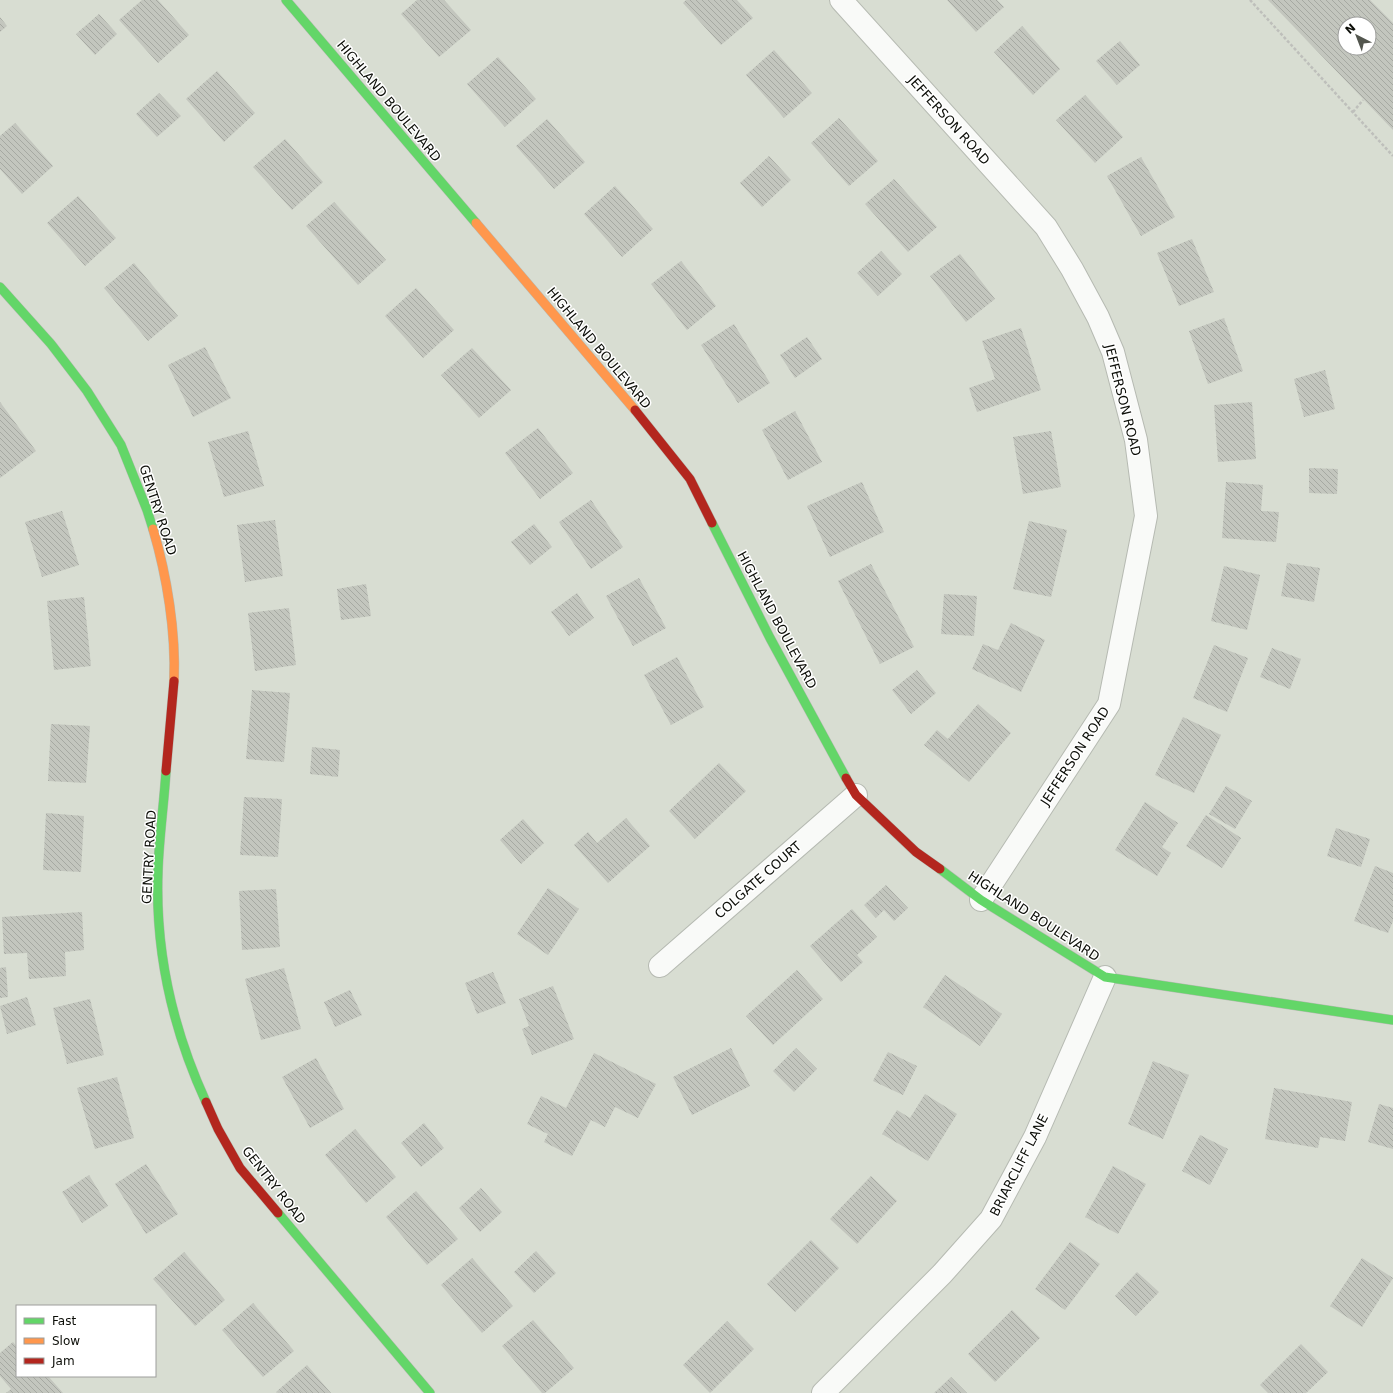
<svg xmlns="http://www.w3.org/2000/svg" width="1393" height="1393" font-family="'DejaVu Sans',sans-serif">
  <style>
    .building { fill: url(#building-back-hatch); fill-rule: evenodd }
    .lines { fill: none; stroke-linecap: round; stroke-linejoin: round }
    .street-casing { stroke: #b6bab2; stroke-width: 24 }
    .fast-casing { stroke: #b6bab2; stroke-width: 10 }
    .slow-casing { stroke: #b6bab2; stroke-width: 10 }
    .jam-casing { stroke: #b6bab2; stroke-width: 10 }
    .path { stroke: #bebfbb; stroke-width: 2.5; stroke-dasharray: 3 2; stroke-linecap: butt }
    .street { stroke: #f9faf8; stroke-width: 22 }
    .fast { stroke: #63d668; stroke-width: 9 }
    .slow { stroke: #ff974d; stroke-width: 9 }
    .jam { stroke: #b3261e; stroke-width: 9 }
    .labels { text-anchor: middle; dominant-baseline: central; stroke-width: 3; stroke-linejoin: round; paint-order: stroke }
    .street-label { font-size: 13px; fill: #0b0d07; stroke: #fff }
  </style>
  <defs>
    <pattern id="building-back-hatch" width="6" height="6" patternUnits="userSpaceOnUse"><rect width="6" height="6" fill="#c3c6be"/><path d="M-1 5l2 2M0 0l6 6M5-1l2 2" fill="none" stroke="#a6a9a2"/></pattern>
  </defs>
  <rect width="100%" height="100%" fill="#d8ddd2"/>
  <g class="building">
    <polygon points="142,0 158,0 189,35 158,63 119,20"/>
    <polygon points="417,0 444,0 471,30 439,57 401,14"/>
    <polygon points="686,0 737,0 753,18 721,45 683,3"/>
    <polygon points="947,0 997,0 1004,7 976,32"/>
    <path d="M1268,0H1370L1393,23V130ZM1345,24H1369V48H1345Z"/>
    <polygon points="99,14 117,34 95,55 76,34"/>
    <polygon points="0,17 7,26 0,32"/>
    <polygon points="1022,26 1060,69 1033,95 994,52"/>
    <polygon points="1120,41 1140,65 1117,85 1096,61"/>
    <polygon points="774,50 812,93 784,118 746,75"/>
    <polygon points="498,57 536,99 505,127 467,84"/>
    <polygon points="217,71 255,113 224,142 186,99"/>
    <polygon points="159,93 181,116 157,137 136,114"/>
    <polygon points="1085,95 1123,137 1095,163 1056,120"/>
    <polygon points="839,118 878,161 849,186 811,143"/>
    <polygon points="547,119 585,162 554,189 516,146"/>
    <polygon points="15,123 53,166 22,194 0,169 0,136"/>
    <polygon points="285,139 323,182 292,210 253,167"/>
    <polygon points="769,156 791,180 762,207 740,183"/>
    <polygon points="1141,157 1175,217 1141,236 1107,176"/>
    <polygon points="894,179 937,227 908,252 865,204"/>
    <polygon points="615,186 653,229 622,257 584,214"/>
    <polygon points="78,196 116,238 85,266 47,223"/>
    <polygon points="334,202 386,260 358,285 306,226"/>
    <polygon points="1192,239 1214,292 1179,306 1157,253"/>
    <polygon points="881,251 902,274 878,296 857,273"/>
    <polygon points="960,254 995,299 966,322 930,276"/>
    <polygon points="681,261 716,306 687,330 651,284"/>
    <polygon points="134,263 178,316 148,341 104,288"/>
    <polygon points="416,288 454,330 423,358 385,316"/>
    <polygon points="1224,318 1243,371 1208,384 1189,331"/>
    <polygon points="734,324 770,383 738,403 701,345"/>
    <polygon points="1021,328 1041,390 977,412 969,388 995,379 982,341"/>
    <polygon points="807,337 822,359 795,378 780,355"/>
    <polygon points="205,347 231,398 193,417 168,365"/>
    <polygon points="472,348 511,390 479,418 441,375"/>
    <polygon points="1325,370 1335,409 1304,417 1294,379"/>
    <polygon points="0,402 36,451 0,478"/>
    <polygon points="1252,402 1256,459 1218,462 1214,405"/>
    <polygon points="795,411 822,462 788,480 762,430"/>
    <polygon points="538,428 573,473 540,499 505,453"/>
    <polygon points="248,431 264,486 224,497 208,442"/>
    <polygon points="1051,431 1061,487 1023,494 1013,437"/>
    <polygon points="1309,468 1338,469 1337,494 1309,493"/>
    <polygon points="862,482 884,532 830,557 807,506"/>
    <polygon points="1226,482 1263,485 1261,511 1279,512 1276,542 1222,538"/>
    <polygon points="591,500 623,547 591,569 559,522"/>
    <polygon points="62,511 79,565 42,577 25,522"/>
    <polygon points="275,520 283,576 245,582 237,525"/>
    <polygon points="1029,521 1067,530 1051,597 1013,589"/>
    <polygon points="534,524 552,547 530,565 511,542"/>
    <polygon points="1287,563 1320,568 1314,602 1281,596"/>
    <polygon points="871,564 914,647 880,664 838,581"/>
    <polygon points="1224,566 1260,575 1247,630 1211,621"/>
    <polygon points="639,578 666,628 633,646 606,596"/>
    <polygon points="366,584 371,616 341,620 337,589"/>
    <polygon points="577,593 594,618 569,636 551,612"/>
    <polygon points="944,594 977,596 974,636 941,634"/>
    <polygon points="84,597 91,666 54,670 47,601"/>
    <polygon points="289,608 296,665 255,671 248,613"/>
    <polygon points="1011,623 1045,640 1021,692 972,669 983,644 998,650"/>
    <polygon points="1214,645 1248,658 1227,712 1193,698"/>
    <polygon points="1272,648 1301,659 1290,689 1260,677"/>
    <polygon points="677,657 704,707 671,725 644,675"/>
    <polygon points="917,670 936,693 911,714 892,690"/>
    <polygon points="252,690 290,693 284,762 246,759"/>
    <polygon points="978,704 1011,733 969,782 924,745 937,730 948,739"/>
    <polygon points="1183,717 1221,735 1194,793 1155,775"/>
    <polygon points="51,724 90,726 86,783 48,781"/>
    <polygon points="312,747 340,750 338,777 310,774"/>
    <polygon points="719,763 746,791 695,839 669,811"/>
    <polygon points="1226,786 1252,801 1235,829 1209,814"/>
    <polygon points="244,797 282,799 278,857 240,855"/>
    <polygon points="1145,802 1178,823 1162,847 1171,853 1157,876 1115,850"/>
    <polygon points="46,813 84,816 81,872 43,870"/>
    <polygon points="1206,815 1241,838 1222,868 1186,846"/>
    <polygon points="626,818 650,846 608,883 574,845 588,832 597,843"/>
    <polygon points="523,819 544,843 521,864 500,840"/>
    <polygon points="1336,828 1370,839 1361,867 1327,856"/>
    <polygon points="1375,866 1393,873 1393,921 1388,933 1354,921"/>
    <polygon points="886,885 908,908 894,921 884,910 876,918 864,905"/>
    <polygon points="548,888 579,909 548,955 517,934"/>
    <polygon points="276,889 280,947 242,950 239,891"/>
    <polygon points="852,909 877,937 857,955 863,962 841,982 810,946"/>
    <polygon points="82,912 84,950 65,952 66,976 29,979 27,953 4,954 2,917"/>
    <polygon points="6,967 8,997 0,998 0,968"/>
    <polygon points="284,968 301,1029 261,1040 245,979"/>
    <polygon points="797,970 823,999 773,1045 746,1016"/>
    <polygon points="493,972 506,1003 477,1014 465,983"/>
    <polygon points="945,975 1002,1014 980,1046 923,1007"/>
    <polygon points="553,986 574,1039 532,1055 522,1029 529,1026 519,999"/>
    <polygon points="350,990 362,1015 335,1027 324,1002"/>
    <polygon points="27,997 36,1025 7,1034 0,1006"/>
    <polygon points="90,999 104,1055 67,1064 53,1008"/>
    <polygon points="731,1048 750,1086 692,1115 673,1077"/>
    <polygon points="796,1048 817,1069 794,1092 773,1071"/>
    <polygon points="888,1052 917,1066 903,1095 873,1081"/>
    <polygon points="594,1053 656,1084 638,1118 615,1107 605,1127 591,1120 572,1156 544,1142 548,1134 527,1124 541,1096 566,1108"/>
    <polygon points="316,1058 344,1109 310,1128 282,1077"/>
    <polygon points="1153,1061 1189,1075 1163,1139 1128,1124"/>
    <polygon points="117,1077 134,1138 95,1149 77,1088"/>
    <polygon points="1274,1088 1352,1102 1345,1141 1320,1137 1318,1148 1265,1139"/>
    <polygon points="925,1094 957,1114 928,1161 882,1134 897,1110 910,1118"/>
    <polygon points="1379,1104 1393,1108 1393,1149 1368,1142"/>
    <polygon points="424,1123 444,1148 421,1167 401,1143"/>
    <polygon points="355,1129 396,1177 366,1203 325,1155"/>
    <polygon points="1200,1135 1228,1149 1210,1185 1182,1171"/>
    <polygon points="146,1164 178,1214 146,1234 115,1184"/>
    <polygon points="1113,1166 1146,1184 1118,1234 1085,1217"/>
    <polygon points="89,1175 108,1206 82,1223 62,1192"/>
    <polygon points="871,1176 897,1201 857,1244 830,1219"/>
    <polygon points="481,1188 502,1212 480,1232 459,1208"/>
    <polygon points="416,1191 458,1239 427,1265 386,1217"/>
    <polygon points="811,1240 839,1268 795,1312 767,1284"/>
    <polygon points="1070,1242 1100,1264 1065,1310 1035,1289"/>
    <polygon points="536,1251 556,1273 534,1293 514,1272"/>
    <polygon points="184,1252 225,1300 195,1326 153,1279"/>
    <polygon points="472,1258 513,1306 482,1333 441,1285"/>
    <polygon points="1362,1258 1393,1278 1362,1327 1330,1306"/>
    <polygon points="1137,1272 1159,1292 1136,1316 1115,1296"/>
    <polygon points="253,1303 294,1351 263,1377 222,1330"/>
    <polygon points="1012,1310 1040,1338 995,1382 968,1354"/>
    <polygon points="533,1320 574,1368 545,1393 542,1393 502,1346"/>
    <polygon points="727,1321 754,1349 710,1393 683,1365"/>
    <polygon points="13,1342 17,1347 17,1376 48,1376 63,1393 6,1393 11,1389 0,1376 0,1353"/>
    <polygon points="1301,1344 1328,1372 1306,1393 1268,1393 1260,1385"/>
    <polygon points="307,1365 331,1393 278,1393 276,1392"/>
    <polygon points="951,1377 967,1393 934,1393"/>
  </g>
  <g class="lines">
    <g class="street-casing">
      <g id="street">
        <polyline points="841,0 1046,227 1072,269 1098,317 1113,352 1136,440 1146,516 1109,704 981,900"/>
        <polyline points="660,966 856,795"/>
        <polyline points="823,1393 942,1274 991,1219 1035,1137 1105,977"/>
      </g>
    </g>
    <g class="fast-casing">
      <g id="fast">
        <polyline points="286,0 476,223"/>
        <polyline points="0,287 51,344 87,391 121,445 147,510 153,529"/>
        <polyline points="712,523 770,638 846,778"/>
        <path d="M166,771C164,804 159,838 158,871C155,951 173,1030 206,1102"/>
        <polyline points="940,869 981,900 1105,977 1393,1020"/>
        <polyline points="278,1213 430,1393"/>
      </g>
    </g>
    <g class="slow-casing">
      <g id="slow">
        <polyline points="476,223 635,410"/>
        <path d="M153,529C167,576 176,632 174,681"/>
      </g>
    </g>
    <g class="jam-casing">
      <g id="jam">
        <polyline points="635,410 690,479 712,523"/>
        <polyline points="166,771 174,681"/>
        <polyline points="846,778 856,795 916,852 940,869"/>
        <polyline points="206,1102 218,1129 240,1168 278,1213"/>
      </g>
    </g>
    <g class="path">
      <polyline points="1250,0 1393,156"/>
      <polyline points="1353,112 1363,100"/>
    </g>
    <use href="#street" class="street"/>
    <use href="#fast" class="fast"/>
    <use href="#slow" class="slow"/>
    <use href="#jam" class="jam"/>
  </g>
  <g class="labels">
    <g class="street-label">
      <text transform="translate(389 101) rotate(50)">HIGHLAND BOULEVARD</text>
      <text transform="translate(949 120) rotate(48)">JEFFERSON ROAD</text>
      <text transform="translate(599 348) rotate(50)">HIGHLAND BOULEVARD</text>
      <text transform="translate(1123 400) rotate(76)">JEFFERSON ROAD</text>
      <text transform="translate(158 510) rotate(72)">GENTRY ROAD</text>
      <text transform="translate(777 620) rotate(62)">HIGHLAND BOULEVARD</text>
      <text transform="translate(1075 756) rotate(-57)">JEFFERSON ROAD</text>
      <text transform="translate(149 857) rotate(-87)">GENTRY ROAD</text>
      <text transform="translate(758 880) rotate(-41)">COLGATE COURT</text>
      <text transform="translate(1034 916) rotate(33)">HIGHLAND BOULEVARD</text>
      <text transform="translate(1019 1165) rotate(-63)">BRIARCLIFF LANE</text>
      <text transform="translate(274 1185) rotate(52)">GENTRY ROAD</text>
    </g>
  </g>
  <rect x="16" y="1305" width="140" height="72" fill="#ffffff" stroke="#9d9e9c"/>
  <rect x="24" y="1318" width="20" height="6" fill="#63d668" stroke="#9d9e9c"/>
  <text x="52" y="1325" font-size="12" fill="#0b0d07">Fast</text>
  <rect x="24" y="1338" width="20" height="6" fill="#ff974d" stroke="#9d9e9c"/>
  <text x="52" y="1345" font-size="12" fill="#0b0d07">Slow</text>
  <rect x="24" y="1358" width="20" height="6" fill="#b3261e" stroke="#9d9e9c"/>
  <text x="52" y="1365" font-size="12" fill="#0b0d07">Jam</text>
  <g transform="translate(1357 36) rotate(318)"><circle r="19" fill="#ffffff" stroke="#9d9e9c"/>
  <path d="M0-3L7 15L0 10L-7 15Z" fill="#53564e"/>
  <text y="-6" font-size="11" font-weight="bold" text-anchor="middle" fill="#0b0d07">N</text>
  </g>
</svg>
